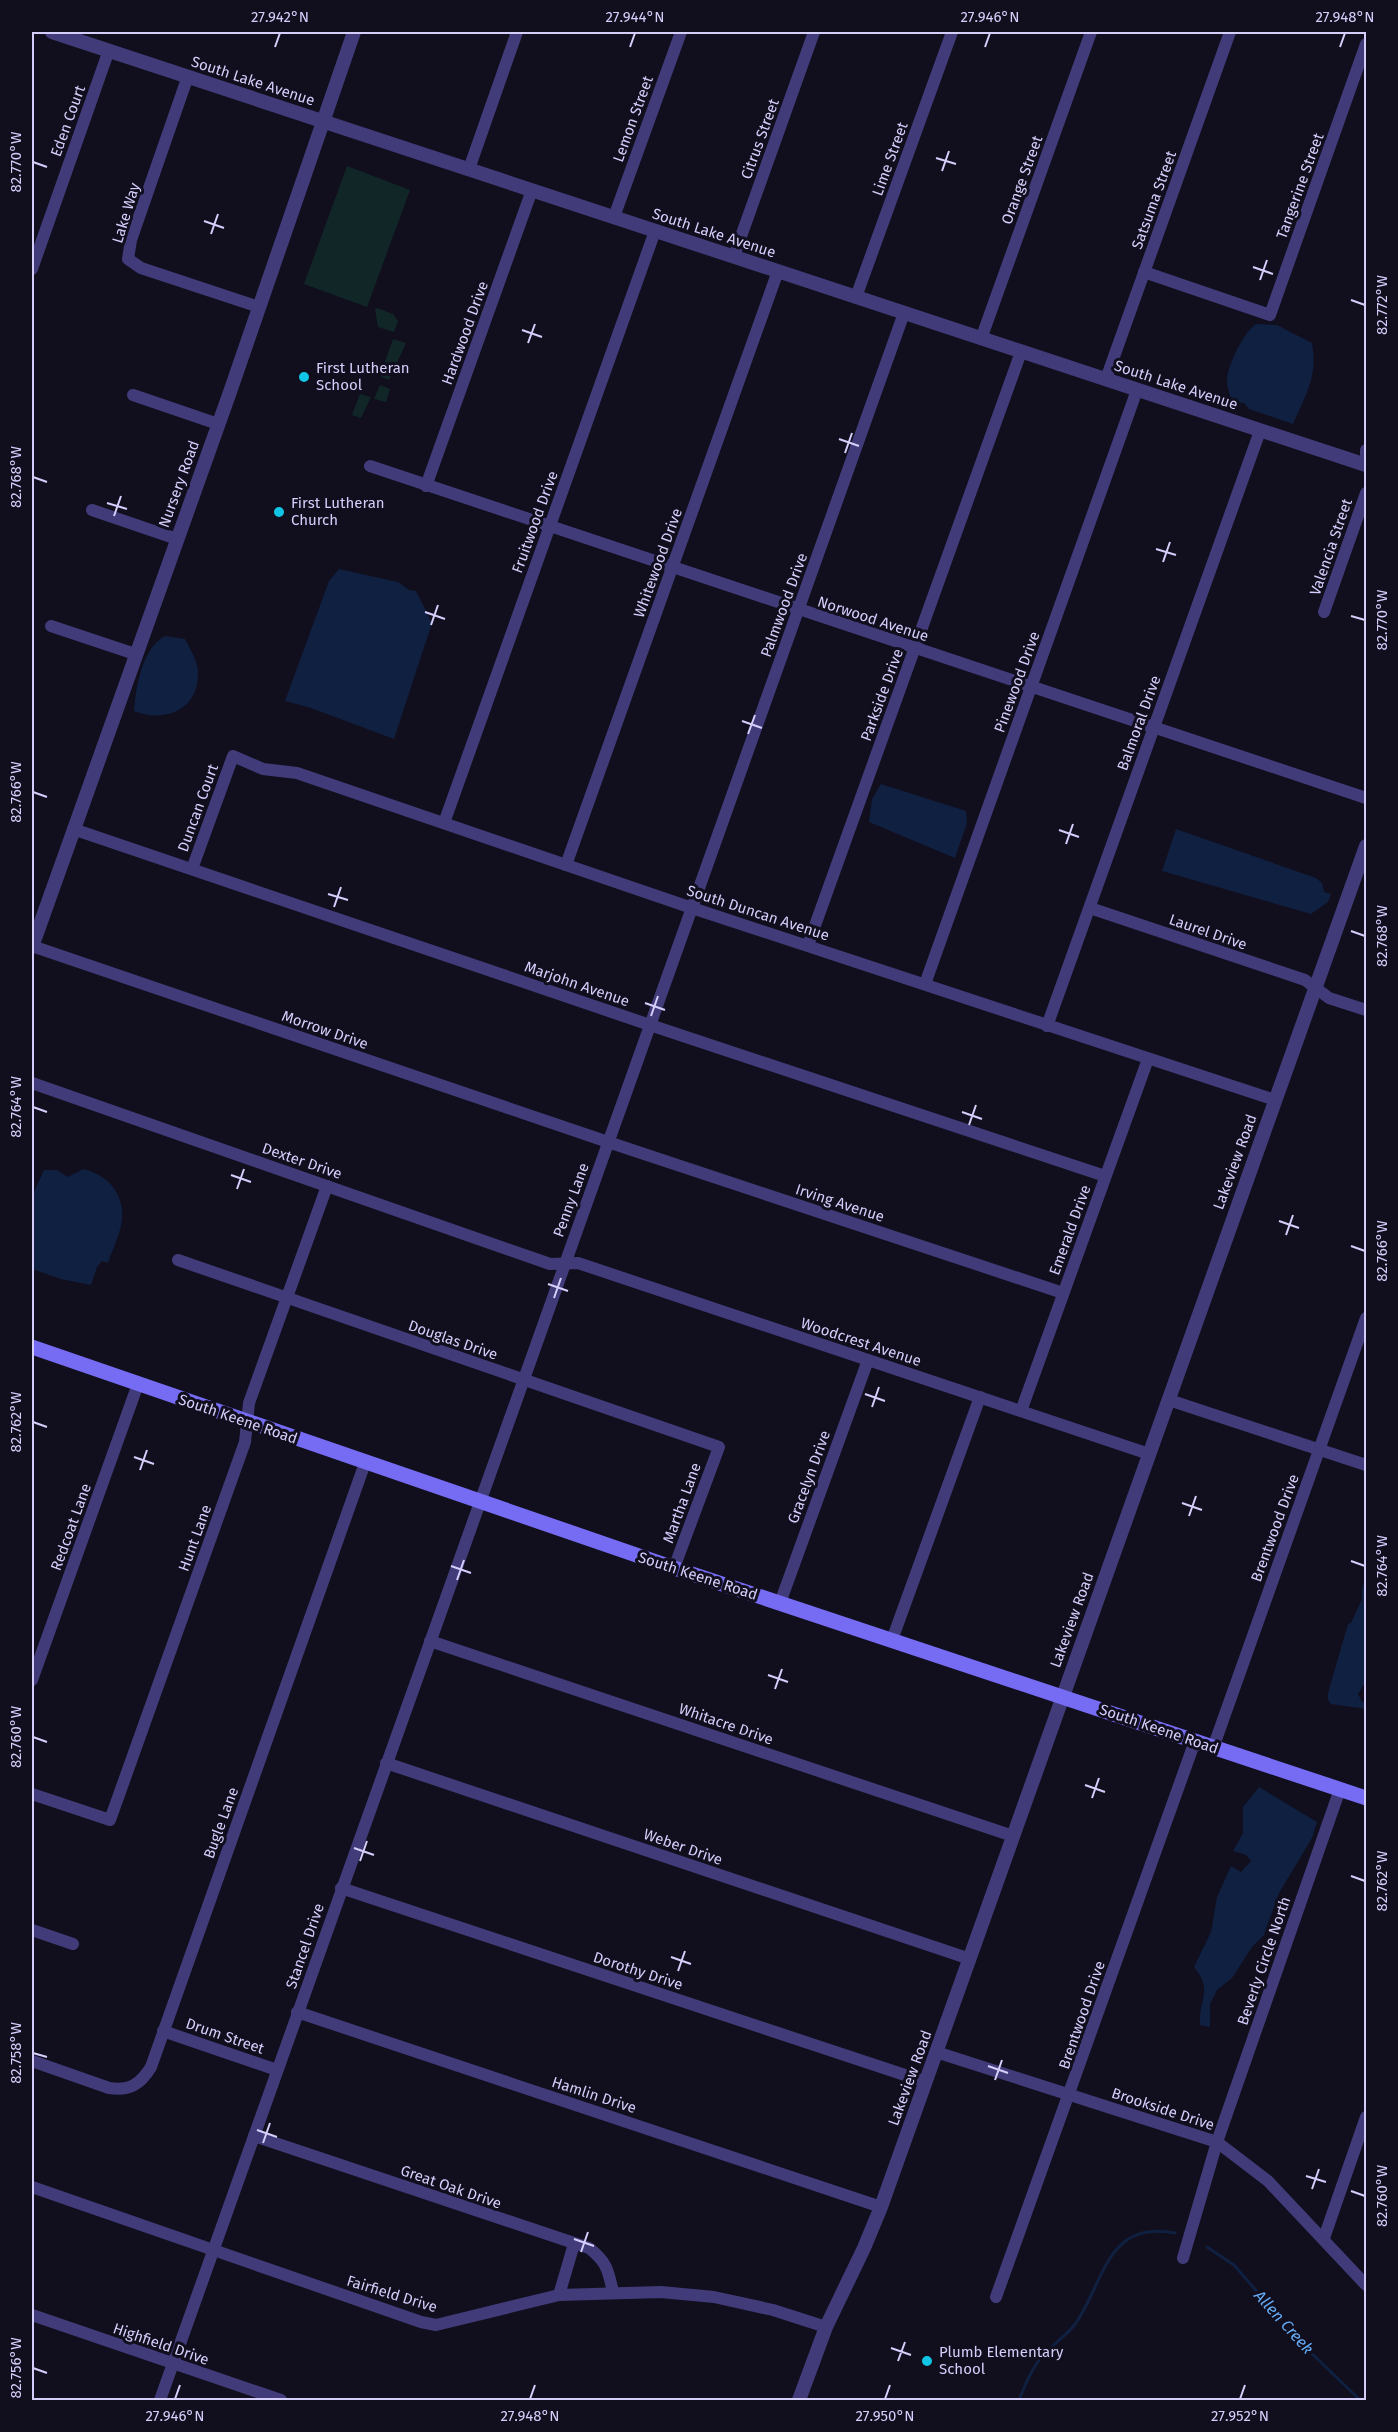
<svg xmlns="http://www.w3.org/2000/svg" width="1398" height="2432" font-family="'Fira Sans',sans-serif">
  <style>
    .green { fill: #112727 }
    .water { fill: #102040 }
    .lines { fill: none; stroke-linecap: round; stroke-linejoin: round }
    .stream { stroke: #102040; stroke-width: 3 }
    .minor { stroke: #413c79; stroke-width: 12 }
    .tertiary { stroke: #413c79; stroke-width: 14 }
    .secondary { stroke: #766cf4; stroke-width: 15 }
    .ticks { fill: none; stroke: #d5cefb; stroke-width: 2 }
    .poi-dot { fill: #11c5e4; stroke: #110e1e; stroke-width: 2 }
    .labels { text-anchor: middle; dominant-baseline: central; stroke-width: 6; stroke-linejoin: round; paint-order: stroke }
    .street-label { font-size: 15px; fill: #d5cefb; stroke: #110e1e }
    .poi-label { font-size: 15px; fill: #d5cefb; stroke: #110e1e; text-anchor: start }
    .water-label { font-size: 16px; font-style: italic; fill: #64aaf4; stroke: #110e1e }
    .neatline { fill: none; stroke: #d5cefb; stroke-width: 2 }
    .ticks-label { font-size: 15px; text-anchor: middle; fill: #d5cefb }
  </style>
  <rect width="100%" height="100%" fill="#110e1e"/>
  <g class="green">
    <polygon points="347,166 410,190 367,307 304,284"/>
    <polygon points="377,308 393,314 398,321 394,332 378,327 375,309"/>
    <polygon points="393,339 406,343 389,380 380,376"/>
    <polygon points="380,385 390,389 386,402 374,399"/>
    <polygon points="360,394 371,397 361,418 352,415"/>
  </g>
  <g class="water">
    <path d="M1256,324L1277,325L1312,343C1318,376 1306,394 1293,424L1249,409L1244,403L1231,401C1230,394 1227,387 1227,381C1227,366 1243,333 1256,324Z"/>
    <polygon points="339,569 398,582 409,590 416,591 432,623 394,739 311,708 285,701 329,581"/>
    <path d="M165,636L185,639C190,649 199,663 198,674C198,711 163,723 134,711C136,687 142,648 165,636Z"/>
    <polygon points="881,784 966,811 967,823 955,858 869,822 872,799"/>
    <polygon points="1176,829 1316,878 1322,883 1324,892 1331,894 1328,902 1311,914 1162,871"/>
    <path d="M84,1169C97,1173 107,1178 115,1190C131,1215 117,1237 108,1263L102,1261L97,1267L91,1285L61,1279L32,1269V1196L44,1170H57L67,1177Z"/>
    <polygon points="1366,1578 1366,1681 1358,1694 1362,1702 1366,1702 1366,1709 1331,1704 1328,1700 1328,1693 1348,1624 1351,1623 1362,1599 1362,1589"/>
    <path d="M1259,1787L1317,1822L1312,1838L1279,1893L1264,1935L1252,1947L1232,1978L1217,1990L1210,2004V2027L1200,2025C1198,1998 1214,1991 1194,1967L1211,1932L1217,1897L1231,1866L1241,1872L1251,1861L1246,1855L1233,1851L1243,1833V1807Z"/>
  </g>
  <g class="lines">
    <g class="stream">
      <polyline points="1207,2247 1234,2265 1304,2346 1360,2400"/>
      <path d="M1019,2400C1026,2383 1033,2365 1046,2352C1056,2342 1068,2334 1076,2323C1105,2280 1107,2220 1175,2233"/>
    </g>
    <g class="minor">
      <polyline points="188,76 131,240 128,259 141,268 259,307"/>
      <polyline points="469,169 517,32"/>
      <polyline points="614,217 681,32"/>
      <polyline points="734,256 814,32"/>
      <polyline points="32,269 109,50"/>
      <polyline points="1144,272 1270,315 1366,44"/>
      <polyline points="856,297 952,32"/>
      <polyline points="981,339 1091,32"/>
      <polyline points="1106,379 1230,32"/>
      <polyline points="133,395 218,424"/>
      <polyline points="1366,450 1366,455"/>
      <polyline points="370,466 1366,798"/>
      <polyline points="426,486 532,190"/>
      <polyline points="92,510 177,539"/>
      <polyline points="1324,612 1366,493"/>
      <polyline points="51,626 135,654"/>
      <polyline points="444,823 655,231"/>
      <polyline points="73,829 650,1025 1105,1176"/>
      <polyline points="566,865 778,271"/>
      <polyline points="192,869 233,756 263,769 297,773 692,908 1275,1100"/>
      <polyline points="1090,908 1305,980 1329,998 1366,1010"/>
      <polyline points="808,945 1021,352"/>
      <polyline points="32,946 608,1142 1063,1293"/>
      <polyline points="925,984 1137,390"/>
      <polyline points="1047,1026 1260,431"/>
      <polyline points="32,1083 550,1264 578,1263 1149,1454"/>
      <polyline points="178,1260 719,1447 674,1568"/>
      <polyline points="1169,1400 1366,1465"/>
      <polyline points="1021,1411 1148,1059"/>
      <polyline points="780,1603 868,1360"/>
      <polyline points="892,1640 980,1397"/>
      <polyline points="430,1641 1013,1836"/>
      <polyline points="32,1680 138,1384"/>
      <polyline points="1213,1748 1366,1318"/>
      <polyline points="386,1763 970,1959"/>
      <polyline points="32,1794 110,1820 245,1442 249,1403 327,1186"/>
      <polyline points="341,1888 926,2082"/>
      <polyline points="32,1930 73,1944"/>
      <polyline points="297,2012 881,2207"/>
      <polyline points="163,2031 277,2070"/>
      <polyline points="936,2052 1217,2142 1268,2181 1366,2285"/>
      <path d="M32,2061L109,2088C129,2091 140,2085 151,2067L365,1463"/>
      <path d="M254,2136L589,2248C607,2262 608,2270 613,2292"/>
      <polyline points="32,2187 421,2322 436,2325 559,2295 661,2292 714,2297 773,2310 826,2327"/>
      <polyline points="1324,2238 1366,2117"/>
      <polyline points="1183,2258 1217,2142 1340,1789"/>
      <polyline points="559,2295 574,2244"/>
      <polyline points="996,2297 1195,1741"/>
      <polyline points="32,2315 281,2400"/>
      <polyline points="160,2400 904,313"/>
    </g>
    <g class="tertiary">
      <polyline points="52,32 1366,465"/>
      <polyline points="32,947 230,392 354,32"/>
      <polyline points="799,2400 826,2327 864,2248 881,2207 1366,846"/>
    </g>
    <polyline class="secondary" points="32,1347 674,1568 1366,1798"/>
  </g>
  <path class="ticks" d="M275,47L280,33M630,47L635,33M985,47L990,33M1340,47L1345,33M936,158L956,164M33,162L47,167M942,171L949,151M204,221L224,228M211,234L218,214M1253,267L1273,274M1260,280L1267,260M1351,300L1365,305M522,330L542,337M528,343L535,324M839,439L859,446M845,453L852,433M33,477L47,482M107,503L127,509M114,516L121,496M1156,549L1176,555M1163,562L1170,542M425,612L445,619M1351,616L1365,620M431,625L438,605M742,721L762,728M748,734L755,715M33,792L47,797M1059,830L1079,837M1066,844L1073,824M328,894L348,900M334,907L341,887M1351,931L1365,936M645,1003L665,1010M651,1016L658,996M33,1107L47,1112M962,1112L982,1119M969,1125L976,1105M231,1175L251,1182M237,1189L244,1169M1279,1221L1299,1228M1286,1235L1293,1215M1351,1246L1365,1251M548,1284L568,1291M554,1298L561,1278M865,1394L885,1401M872,1407L879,1387M33,1422L47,1427M134,1457L154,1464M140,1470L147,1450M1182,1503L1202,1510M1189,1516L1196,1496M1351,1561L1365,1566M451,1566L471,1573M457,1580L464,1560M768,1675L788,1682M775,1689L782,1669M33,1737L47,1742M1085,1785L1105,1792M1092,1798L1099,1778M354,1848L374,1855M360,1861L367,1841M1351,1876L1365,1881M671,1957L691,1964M678,1971L685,1951M33,2053L47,2057M988,2066L1008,2073M995,2080L1002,2060M257,2130L277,2137M263,2143L270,2123M1306,2176L1326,2182M1312,2189L1319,2169M1351,2191L1365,2196M574,2239L594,2246M581,2252L588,2232M891,2348L911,2355M898,2361L905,2342M33,2368L47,2373M175,2399L180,2385M530,2399L535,2385M885,2399L890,2385M1240,2399L1245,2385"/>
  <g class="poi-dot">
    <circle cx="304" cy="377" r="6"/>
    <circle cx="279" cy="512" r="6"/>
    <circle cx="927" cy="2361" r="6"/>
  </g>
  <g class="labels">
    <g class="street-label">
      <text transform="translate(253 81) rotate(18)">South Lake Avenue</text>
      <text transform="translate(633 119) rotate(-70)">Lemon Street</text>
      <text transform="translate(68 121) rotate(-70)">Eden Court</text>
      <text transform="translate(760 139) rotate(-70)">Citrus Street</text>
      <text transform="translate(890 159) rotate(-70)">Lime Street</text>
      <text transform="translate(1022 180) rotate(-70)">Orange Street</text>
      <text transform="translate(1300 186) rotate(-70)">Tangerine Street</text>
      <text transform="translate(1154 200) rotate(-70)">Satsuma Street</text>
      <text transform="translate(126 213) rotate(-73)">Lake Way</text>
      <text transform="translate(714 233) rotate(18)">South Lake Avenue</text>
      <text transform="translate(465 333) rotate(-70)">Hardwood Drive</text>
      <text transform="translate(1176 385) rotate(18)">South Lake Avenue</text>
      <text transform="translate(179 484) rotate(-70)">Nursery Road</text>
      <text transform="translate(535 522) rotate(-70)">Fruitwood Drive</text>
      <text transform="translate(1331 547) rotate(-71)">Valencia Street</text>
      <text transform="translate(658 563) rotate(-70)">Whitewood Drive</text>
      <text transform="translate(784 605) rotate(-70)">Palmwood Drive</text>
      <text transform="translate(873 619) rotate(18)">Norwood Avenue</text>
      <text transform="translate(1017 682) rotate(-70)">Pinewood Drive</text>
      <text transform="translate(882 695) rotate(-70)">Parkside Drive</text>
      <text transform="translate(1139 723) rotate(-70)">Balmoral Drive</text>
      <text transform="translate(198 808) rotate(-70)">Duncan Court</text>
      <text transform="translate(758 913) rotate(18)">South Duncan Avenue</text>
      <text transform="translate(1208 932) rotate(19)">Laurel Drive</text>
      <text transform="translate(577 984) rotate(19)">Marjohn Avenue</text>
      <text transform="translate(325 1030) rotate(19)">Morrow Drive</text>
      <text transform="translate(302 1161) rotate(19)">Dexter Drive</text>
      <text transform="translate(1235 1162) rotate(-70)">Lakeview Road</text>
      <text transform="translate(571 1200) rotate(-70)">Penny Lane</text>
      <text transform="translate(840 1203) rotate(18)">Irving Avenue</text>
      <text transform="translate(1070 1230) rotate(-70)">Emerald Drive</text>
      <text transform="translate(453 1340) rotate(19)">Douglas Drive</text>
      <text transform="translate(861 1342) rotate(18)">Woodcrest Avenue</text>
      <text transform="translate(238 1419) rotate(19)">South Keene Road</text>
      <text transform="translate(809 1477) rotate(-70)">Gracelyn Drive</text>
      <text transform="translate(682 1503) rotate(-70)">Martha Lane</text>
      <text transform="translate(71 1527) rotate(-70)">Redcoat Lane</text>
      <text transform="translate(1275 1528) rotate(-70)">Brentwood Drive</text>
      <text transform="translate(195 1538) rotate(-70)">Hunt Lane</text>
      <text transform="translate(698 1576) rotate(18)">South Keene Road</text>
      <text transform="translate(1072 1620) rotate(-70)">Lakeview Road</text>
      <text transform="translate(726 1724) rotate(19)">Whitacre Drive</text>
      <text transform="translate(1159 1729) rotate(19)">South Keene Road</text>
      <text transform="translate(221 1823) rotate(-70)">Bugle Lane</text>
      <text transform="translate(683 1847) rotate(19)">Weber Drive</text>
      <text transform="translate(305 1946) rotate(-71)">Stancel Drive</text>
      <text transform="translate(1264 1961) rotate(-71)">Beverly Circle North</text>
      <text transform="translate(638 1971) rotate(18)">Dorothy Drive</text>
      <text transform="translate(1082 2015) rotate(-71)">Brentwood Drive</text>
      <text transform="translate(225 2036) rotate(19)">Drum Street</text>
      <text transform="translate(910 2078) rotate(-70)">Lakeview Road</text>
      <text transform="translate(594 2095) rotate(18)">Hamlin Drive</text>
      <text transform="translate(1163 2109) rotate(18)">Brookside Drive</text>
      <text transform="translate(451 2187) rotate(19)">Great Oak Drive</text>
      <text transform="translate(392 2294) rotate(17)">Fairfield Drive</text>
      <text transform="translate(161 2344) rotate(19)">Highfield Drive</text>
    </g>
    <g class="poi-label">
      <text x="316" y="368">First Lutheran<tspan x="316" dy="17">School</tspan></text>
      <text x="291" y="503">First Lutheran<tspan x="291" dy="17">Church</tspan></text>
      <text x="939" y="2352">Plumb Elementary<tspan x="939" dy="17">School</tspan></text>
    </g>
    <g class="water-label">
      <text transform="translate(1284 2322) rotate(48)">Allen Creek</text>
    </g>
  </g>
  <rect width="1398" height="2432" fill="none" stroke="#110e1e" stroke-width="66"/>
  <rect x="33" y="33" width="1332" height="2366" class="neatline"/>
  <g class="ticks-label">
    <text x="280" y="22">27.942°N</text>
    <text x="635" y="22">27.944°N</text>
    <text x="990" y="22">27.946°N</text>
    <text x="1345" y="22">27.948°N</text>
    <text transform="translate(16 162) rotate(-90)" y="5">82.770°W</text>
    <text transform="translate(1382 305) rotate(-90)" y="5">82.772°W</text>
    <text transform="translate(16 477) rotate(-90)" y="5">82.768°W</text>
    <text transform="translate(1382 620) rotate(-90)" y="5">82.770°W</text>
    <text transform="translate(16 792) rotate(-90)" y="5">82.766°W</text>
    <text transform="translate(1382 936) rotate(-90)" y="5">82.768°W</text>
    <text transform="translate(16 1107) rotate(-90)" y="5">82.764°W</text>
    <text transform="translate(1382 1251) rotate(-90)" y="5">82.766°W</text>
    <text transform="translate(16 1422) rotate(-90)" y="5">82.762°W</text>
    <text transform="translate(1382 1566) rotate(-90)" y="5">82.764°W</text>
    <text transform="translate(16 1737) rotate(-90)" y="5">82.760°W</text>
    <text transform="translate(1382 1881) rotate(-90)" y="5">82.762°W</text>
    <text transform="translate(16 2053) rotate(-90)" y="5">82.758°W</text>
    <text transform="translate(1382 2196) rotate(-90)" y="5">82.760°W</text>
    <text transform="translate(16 2368) rotate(-90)" y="5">82.756°W</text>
    <text x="175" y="2421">27.946°N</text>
    <text x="530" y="2421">27.948°N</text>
    <text x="885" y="2421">27.950°N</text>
    <text x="1240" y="2421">27.952°N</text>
  </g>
</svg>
